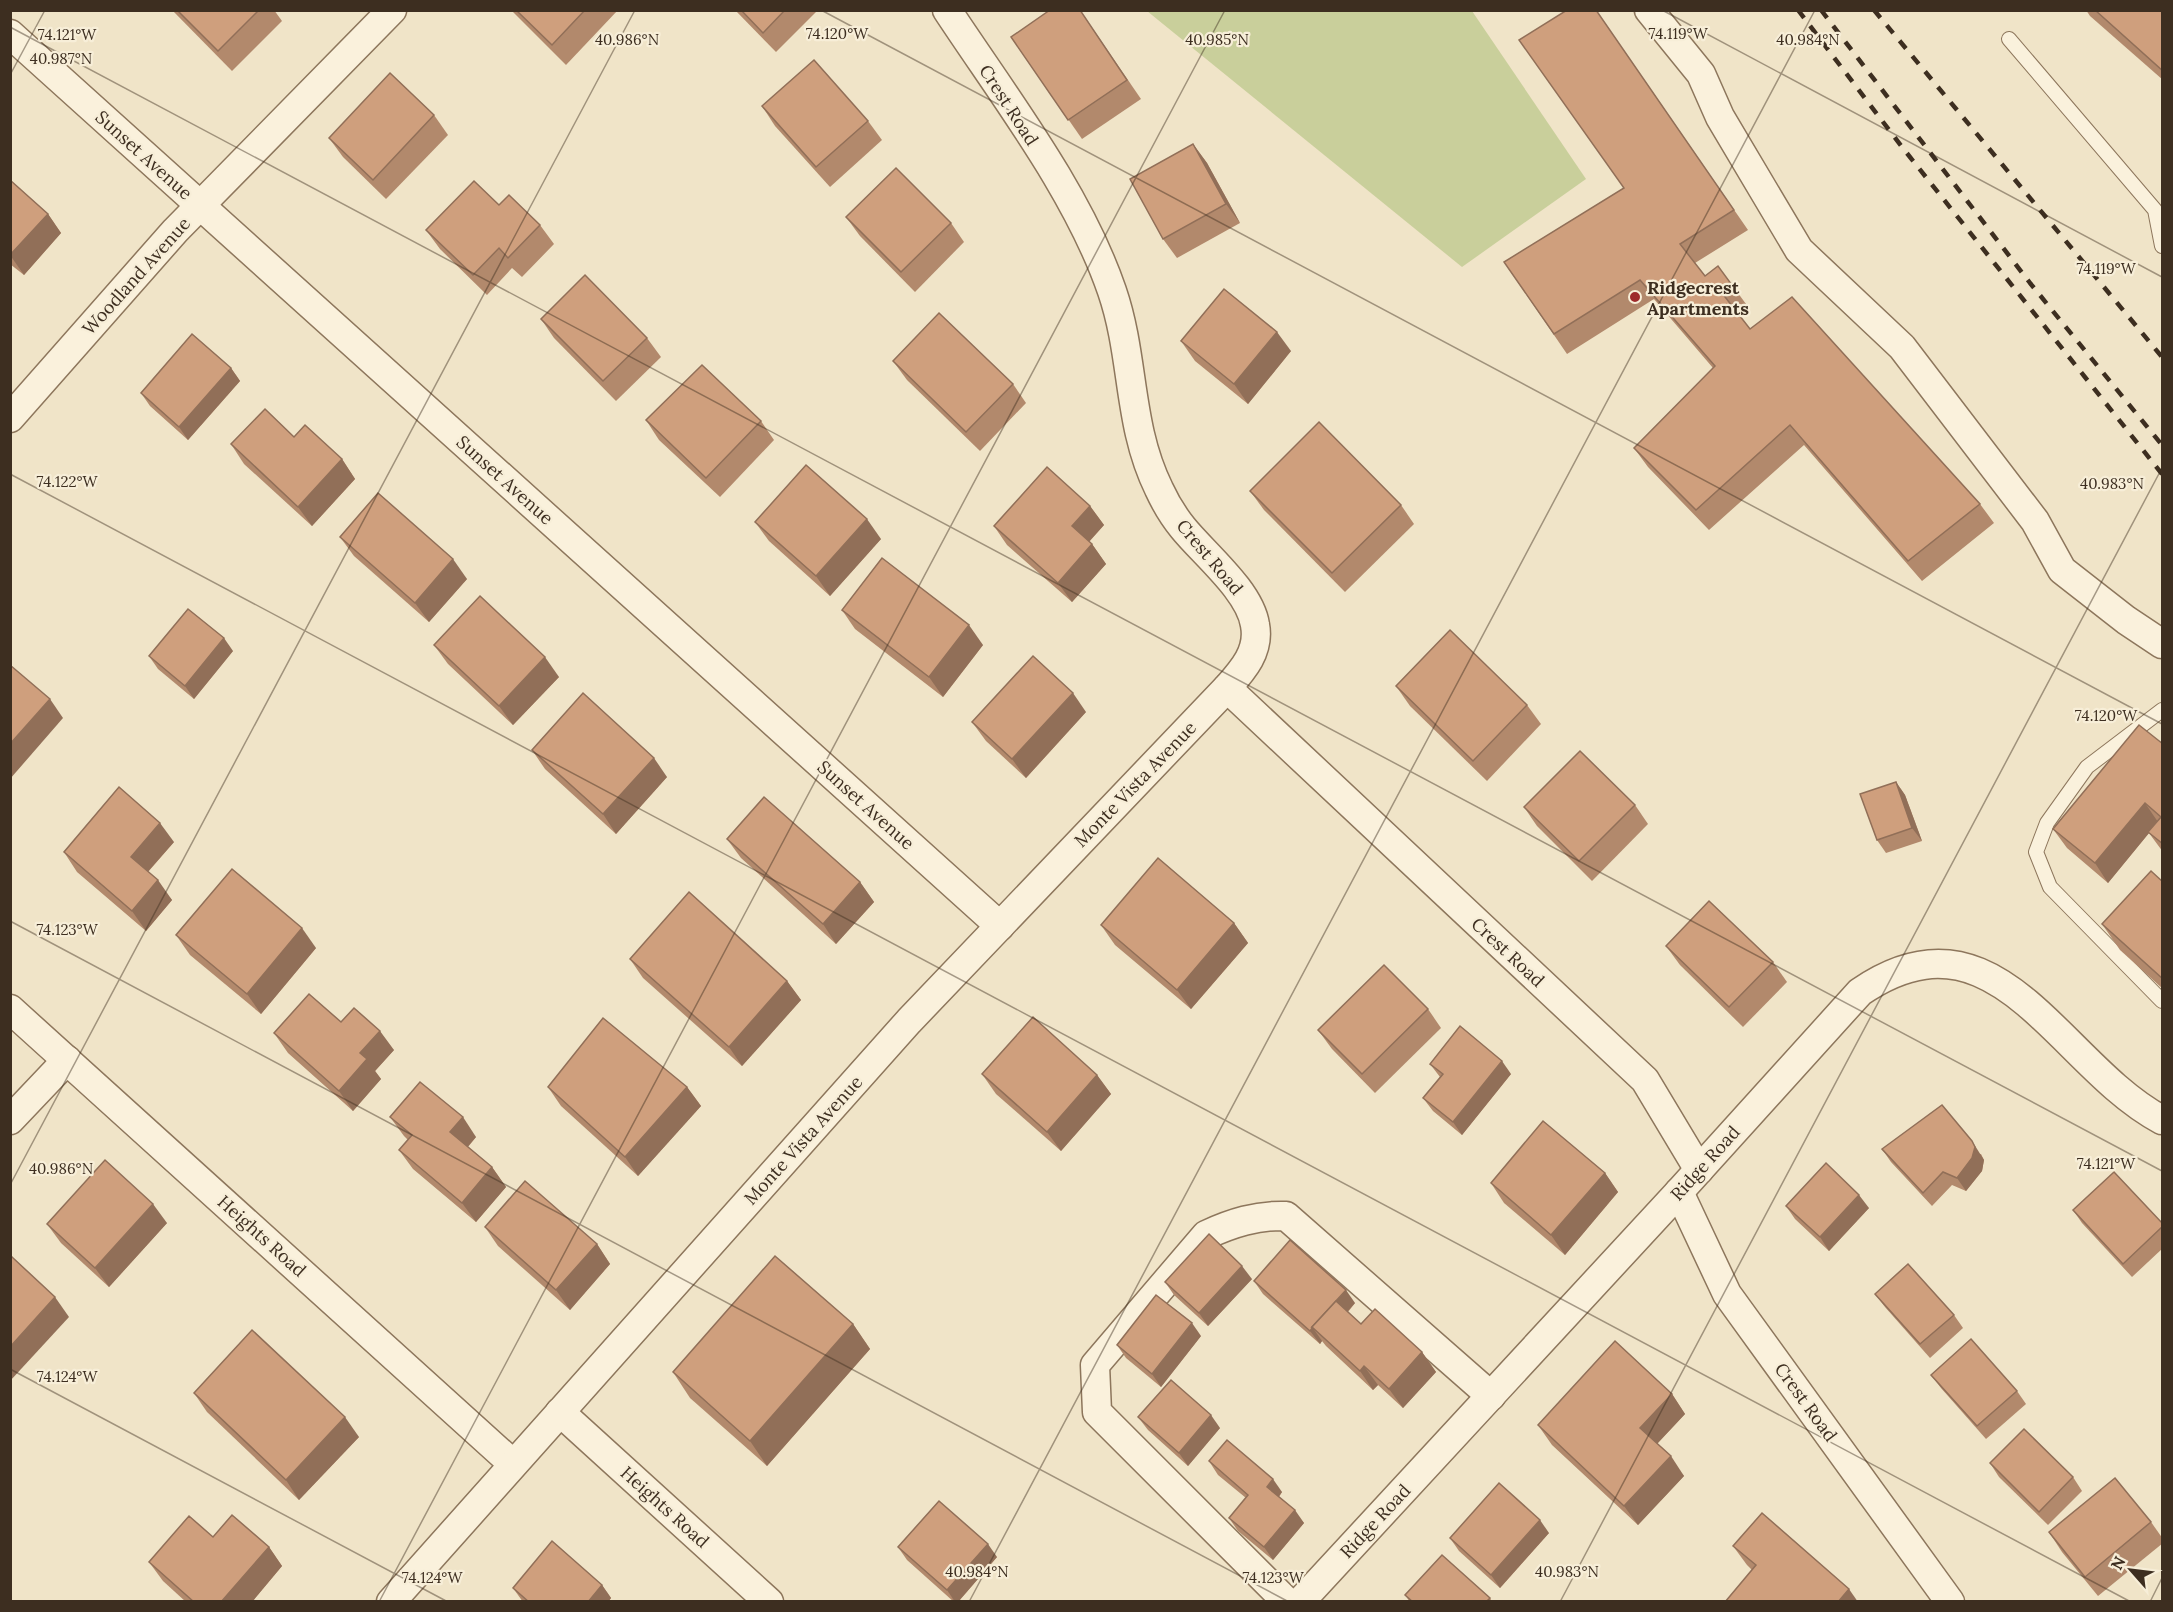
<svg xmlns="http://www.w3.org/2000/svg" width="2173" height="1612" font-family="Lora,serif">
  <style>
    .green { fill: #c9cf9b }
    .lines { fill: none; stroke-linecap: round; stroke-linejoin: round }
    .lane-casing { stroke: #8d765c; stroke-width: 16 }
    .street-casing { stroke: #8d765c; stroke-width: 31 }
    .lane { stroke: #faf1dc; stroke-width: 14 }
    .street { stroke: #faf1dc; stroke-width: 28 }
    .rail { stroke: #3d2e20; stroke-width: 4.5; stroke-dasharray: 10 10; stroke-linecap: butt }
    .wall { fill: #b2896c }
    .shaded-wall { fill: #916f58 }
    .building { fill: #cf9f7d; stroke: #916f58; stroke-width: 1.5 }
    .ticks { fill: none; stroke: #3d2e20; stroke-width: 1.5; stroke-opacity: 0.45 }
    .poi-dot { fill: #9e2a2b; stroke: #f7eed8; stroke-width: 2 }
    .labels { text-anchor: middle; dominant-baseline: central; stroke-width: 4.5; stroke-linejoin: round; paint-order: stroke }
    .street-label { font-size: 18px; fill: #3d2e20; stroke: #f7eed8 }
    .poi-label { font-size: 18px; font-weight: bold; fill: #3d2e20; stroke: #f7eed8; text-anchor: start }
    .ticks-label { font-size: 15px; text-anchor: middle; fill: #3d2e20; stroke: #f7eed8; stroke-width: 4.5; stroke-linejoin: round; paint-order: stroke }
  </style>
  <rect width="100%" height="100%" fill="#f0e4c8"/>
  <polygon class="green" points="1147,11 1472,11 1586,179 1462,267"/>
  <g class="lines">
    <g class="lane-casing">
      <g id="lane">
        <polyline points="2009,39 2155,210 2162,246"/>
        <polyline points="2162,710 2087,767 2047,823 2036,852 2050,887 2162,1001"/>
      </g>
    </g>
    <g class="street-casing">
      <g id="street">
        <polyline points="1649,10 1701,74 1720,117 1799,250 1902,347 2035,521 2062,570 2126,620 2162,644"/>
        <polyline points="10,34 1000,926"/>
        <polyline points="10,418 175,231 392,10"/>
        <polyline points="1227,688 1645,1080 1699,1170"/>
        <polyline points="10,1009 513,1464"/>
        <polyline points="10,1120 67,1060"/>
        <polyline points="1679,1192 1727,1294 1950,1602"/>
        <polyline points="560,1412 769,1602"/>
        <path d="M391,1602L909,1021L1227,688C1243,670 1260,651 1255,625C1250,591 1204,554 1183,528C1174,517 1165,502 1159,489C1127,424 1135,358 1112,291C1078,192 1005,98 947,10"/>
        <path d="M1287,1602L1097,1412L1095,1365L1206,1235C1232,1223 1257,1215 1286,1216L1491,1396"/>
        <path d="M1300,1602L1679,1192L1860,992C1997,898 2058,1065 2162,1120"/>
      </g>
    </g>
    <use href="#lane" class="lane"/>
    <use href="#street" class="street"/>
    <g class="rail">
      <polyline points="1798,10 1902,147 2162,474"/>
      <polyline points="1821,10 2030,283 2162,445"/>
      <polyline points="1874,10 2162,357"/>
    </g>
  </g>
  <g class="wall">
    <polygon points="172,10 274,10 282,21 232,71"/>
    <polygon points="511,10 618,10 566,65"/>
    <polygon points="735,10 818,10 776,52"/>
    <polygon points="1080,10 1141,99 1082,139 1011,37"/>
    <polygon points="1596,10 1748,230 1695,263 1705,276 1732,285 1746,304 1736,311 1750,329 1980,504 1994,523 1922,581 1804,445 1709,530 1648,467 1634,448 1713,368 1654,299 1567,354 1504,262 1624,188"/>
    <polygon points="2086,10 2163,10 2163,80 2090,16"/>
    <polygon points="762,106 868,121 882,140 830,187 775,126"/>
    <polygon points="434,115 448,135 386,199 343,157 329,138"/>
    <polygon points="1193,144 1207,163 1240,223 1177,258 1163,239"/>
    <polygon points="10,180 48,214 61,233 24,275 10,264"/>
    <polygon points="499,205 540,225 554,244 522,277 512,268 487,295 440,249 426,230"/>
    <polygon points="846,217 951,223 964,242 915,292 860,236"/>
    <polygon points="541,319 647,338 661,357 616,401 554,338"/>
    <polygon points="1181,341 1291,351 1248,404 1195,361"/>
    <polygon points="893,361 1013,384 1026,403 980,451 907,380"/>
    <polygon points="231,368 240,381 188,440 150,406 141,393"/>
    <polygon points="646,420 761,421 774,440 720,497 659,440"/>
    <polygon points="294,437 342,459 355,479 312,526 244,464 231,444"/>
    <polygon points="1250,491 1401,505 1414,524 1345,592 1264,510"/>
    <polygon points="1090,506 1104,525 1089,542 1092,544 1106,564 1072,602 1007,545 994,526"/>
    <polygon points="755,522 881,539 830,596 769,541"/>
    <polygon points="340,537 467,579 429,622 354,556"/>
    <polygon points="842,610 983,645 943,697 855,629"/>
    <polygon points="434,645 559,677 513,725 448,664"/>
    <polygon points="233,651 194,699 158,669 149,656"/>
    <polygon points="1396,686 1527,705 1541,724 1487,781 1410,706"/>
    <polygon points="1086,712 1026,778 986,741 972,722"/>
    <polygon points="2163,744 2163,852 2149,833 2108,883 2067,848 2053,829"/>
    <polygon points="532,750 667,777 616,834 545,769"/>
    <polygon points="1896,782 1905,795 1922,841 1886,853 1877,840"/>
    <polygon points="1635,805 1648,824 1592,881 1537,826 1524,807"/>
    <polygon points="727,839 860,882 874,902 836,944 741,858"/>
    <polygon points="174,842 148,872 172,900 146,931 77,872 64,852"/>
    <polygon points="2163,882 2163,989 2120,950 2102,924"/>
    <polygon points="1234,923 1248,943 1191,1009 1115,945 1101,925"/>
    <polygon points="176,935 316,948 261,1014 190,955"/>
    <polygon points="1666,946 1773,962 1787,982 1743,1027 1680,965"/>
    <polygon points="630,959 787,981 801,1000 742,1066 643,978"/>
    <polygon points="1428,1009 1441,1028 1375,1093 1332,1049 1318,1030"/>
    <polygon points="341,1022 394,1050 375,1071 381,1079 353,1111 288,1053 274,1033"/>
    <polygon points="1430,1064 1511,1074 1462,1135 1433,1111 1423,1098 1440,1077"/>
    <polygon points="982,1074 1097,1075 1111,1094 1061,1151 996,1094"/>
    <polygon points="548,1087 687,1087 701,1106 638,1176 561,1106"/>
    <polygon points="390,1117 476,1137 468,1147 492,1167 506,1187 476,1222 413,1169 399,1150 408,1140 404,1136"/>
    <polygon points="1882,1149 1981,1154 1984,1160 1982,1171 1966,1191 1952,1185 1932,1206 1891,1162"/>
    <polygon points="1605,1173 1618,1192 1565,1255 1504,1203 1491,1183"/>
    <polygon points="1786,1206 1869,1208 1829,1251 1795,1219"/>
    <polygon points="2073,1210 2163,1224 2163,1248 2132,1277 2082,1223"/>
    <polygon points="167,1223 109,1287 61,1243 47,1224"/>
    <polygon points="485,1227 597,1244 610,1264 570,1310 498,1246"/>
    <polygon points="1252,1279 1208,1326 1174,1295 1165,1282"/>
    <polygon points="1254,1281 1355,1303 1348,1312 1361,1324 1422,1352 1436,1372 1403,1408 1378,1385 1373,1390 1326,1346 1322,1341 1320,1344 1263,1294"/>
    <polygon points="1875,1294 1954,1315 1963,1328 1930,1358 1885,1307"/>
    <polygon points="853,1324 870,1349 767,1466 690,1398 673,1372"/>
    <polygon points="1201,1336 1161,1387 1126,1358 1117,1345"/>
    <polygon points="1931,1375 2017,1391 2026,1404 1986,1439 1941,1388"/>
    <polygon points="194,1393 359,1437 299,1500 207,1412"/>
    <polygon points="1672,1394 1685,1414 1657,1444 1684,1476 1638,1525 1552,1445 1538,1425"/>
    <polygon points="1138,1417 1220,1428 1188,1466 1148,1430"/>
    <polygon points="1209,1461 1282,1492 1279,1497 1304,1523 1273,1560 1238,1531 1229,1518 1246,1498 1218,1475"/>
    <polygon points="1990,1463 2073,1477 2082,1491 2048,1525 1999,1477"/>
    <polygon points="2151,1522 2163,1539 2163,1543 2098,1596 2062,1552 2049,1532"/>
    <polygon points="1549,1533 1500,1588 1459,1551 1450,1538"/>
    <polygon points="213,1537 269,1547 282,1566 252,1602 186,1602 163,1581 149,1562"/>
    <polygon points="1733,1546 1858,1602 1752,1570 1747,1565"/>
    <polygon points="898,1547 997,1557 958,1602 954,1602 907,1560"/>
    <polygon points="602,1585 611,1598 608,1602 523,1602 513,1588"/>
    <polygon points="1405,1595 1490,1598 1492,1602 1410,1602"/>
  </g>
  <g class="shaded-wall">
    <polygon points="1193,144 1207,163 1240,223 1226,204"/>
    <polygon points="48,214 61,233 24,275 10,255"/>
    <polygon points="1277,332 1291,351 1248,404 1234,384"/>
    <polygon points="231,368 240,381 188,440 179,427"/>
    <polygon points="342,459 355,479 312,526 298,507"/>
    <polygon points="1090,506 1104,525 1085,546 1072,526"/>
    <polygon points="867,519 881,539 830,596 816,576"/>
    <polygon points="1092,544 1106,564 1072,602 1058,583"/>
    <polygon points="453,559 467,579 429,622 415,603"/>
    <polygon points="969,625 983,645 943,697 929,677"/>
    <polygon points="224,638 233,651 194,699 185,686"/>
    <polygon points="545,657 559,677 513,725 499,706"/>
    <polygon points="1073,693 1086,712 1026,778 1012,759"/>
    <polygon points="50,699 63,718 10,779 10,744"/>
    <polygon points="654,758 667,777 616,834 603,814"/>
    <polygon points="1896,782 1905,795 1922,841 1912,828"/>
    <polygon points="2145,803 2158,822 2108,883 2095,863"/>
    <polygon points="160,823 174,842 144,876 131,857"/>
    <polygon points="158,880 172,900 146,931 132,911"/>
    <polygon points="860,882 874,902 836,944 823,924"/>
    <polygon points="1234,923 1248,943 1191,1009 1177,990"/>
    <polygon points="302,928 316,948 261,1014 247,994"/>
    <polygon points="787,981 801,1000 742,1066 729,1047"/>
    <polygon points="380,1031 394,1050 375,1071 381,1079 353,1111 339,1091 360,1053"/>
    <polygon points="1502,1061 1511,1074 1462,1135 1453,1122"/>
    <polygon points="1097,1075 1111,1094 1061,1151 1047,1132"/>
    <polygon points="687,1087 701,1106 638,1176 625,1157"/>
    <polygon points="463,1117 476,1137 464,1151 450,1132"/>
    <polygon points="1972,1141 1984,1160 1982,1171 1966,1191 1957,1178"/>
    <polygon points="492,1167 506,1187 476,1222 462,1203"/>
    <polygon points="1605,1173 1618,1192 1565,1255 1551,1235"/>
    <polygon points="1859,1195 1869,1208 1829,1251 1820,1237"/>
    <polygon points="153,1204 167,1223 109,1287 95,1268"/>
    <polygon points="597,1244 610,1264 570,1310 556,1290"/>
    <polygon points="1242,1266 1252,1279 1208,1326 1199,1313"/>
    <polygon points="1346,1290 1355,1303 1324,1338 1313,1327"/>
    <polygon points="55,1297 69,1317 10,1381 10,1347"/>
    <polygon points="1192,1323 1201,1336 1161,1387 1152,1374"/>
    <polygon points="853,1324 870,1349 767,1466 750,1441"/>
    <polygon points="1313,1328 1322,1341 1320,1344 1310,1331"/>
    <polygon points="1422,1352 1436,1372 1403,1408 1389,1389"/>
    <polygon points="1364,1366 1378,1385 1373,1390 1360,1371"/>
    <polygon points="1672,1394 1685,1414 1654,1447 1640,1428"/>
    <polygon points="1211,1415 1220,1428 1188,1466 1179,1453"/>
    <polygon points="345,1417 359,1437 299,1500 286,1480"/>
    <polygon points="1671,1456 1684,1476 1638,1525 1624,1506"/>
    <polygon points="1273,1479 1282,1492 1276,1500 1267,1487"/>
    <polygon points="1295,1510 1304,1523 1273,1560 1264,1547"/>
    <polygon points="1540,1520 1549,1533 1500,1588 1491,1575"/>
    <polygon points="988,1544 997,1557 958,1602 955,1602 947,1590"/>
    <polygon points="269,1547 282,1566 252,1602 221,1602"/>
    <polygon points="602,1585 611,1598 608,1602 588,1602"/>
    <polygon points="1849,1589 1858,1602 1838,1602"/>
  </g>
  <g class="building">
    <polygon points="177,10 259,10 218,51"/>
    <polygon points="516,10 585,10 552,45"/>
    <polygon points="741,10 785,10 763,33"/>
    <polygon points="1050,10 1080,10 1127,80 1068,120 1011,37"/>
    <polygon points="1567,10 1596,10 1734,210 1680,244 1705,276 1718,266 1732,285 1722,293 1750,329 1792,297 1980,504 1908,561 1790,425 1696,510 1634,448 1715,366 1640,280 1554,334 1504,262 1624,188 1519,40"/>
    <polygon points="2095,10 2163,10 2163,71"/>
    <polygon points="814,60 868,121 816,167 762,106"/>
    <polygon points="390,73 434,115 373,180 329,138"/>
    <polygon points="1193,144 1226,204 1163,239 1130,179"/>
    <polygon points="896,168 951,223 901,272 846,217"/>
    <polygon points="10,180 48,214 10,255"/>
    <polygon points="474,181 499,205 509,195 540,225 508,258 499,248 473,275 426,230"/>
    <polygon points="585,275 647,338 603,381 541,319"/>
    <polygon points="1224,289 1277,332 1234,384 1181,341"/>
    <polygon points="939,313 1013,384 966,432 893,361"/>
    <polygon points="192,334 231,368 179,427 141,393"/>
    <polygon points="702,365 761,421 706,478 646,420"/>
    <polygon points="265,409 294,437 305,425 342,459 298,507 231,444"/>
    <polygon points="1319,422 1401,505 1332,573 1250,491"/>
    <polygon points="806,465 867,519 816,576 755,522"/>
    <polygon points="1047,467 1090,506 1072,526 1092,544 1058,583 994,526"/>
    <polygon points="378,493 453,559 415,603 340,537"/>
    <polygon points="882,558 969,625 929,677 842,610"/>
    <polygon points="480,596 545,657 499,706 434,645"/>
    <polygon points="188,609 224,638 185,686 149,656"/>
    <polygon points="1450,630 1527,705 1473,761 1396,686"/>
    <polygon points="1033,656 1073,693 1012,759 972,722"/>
    <polygon points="10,665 50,699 10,744"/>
    <polygon points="583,693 654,758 603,814 532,750"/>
    <polygon points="2139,725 2163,744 2163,844 2148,832 2161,817 2145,803 2095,863 2053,829"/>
    <polygon points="1580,751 1635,805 1579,861 1524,807"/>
    <polygon points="1896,782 1912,828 1877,840 1860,794"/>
    <polygon points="119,787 160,823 131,857 158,880 132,911 64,852"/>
    <polygon points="764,797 860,882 823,924 727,839"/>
    <polygon points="1158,858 1234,923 1177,990 1101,925"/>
    <polygon points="232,869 302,928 247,994 176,935"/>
    <polygon points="2151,871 2163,882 2163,979 2102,924"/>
    <polygon points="689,892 787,981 729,1047 630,959"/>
    <polygon points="1709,901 1773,962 1729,1007 1666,946"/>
    <polygon points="1384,965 1428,1009 1362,1074 1318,1030"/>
    <polygon points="309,994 341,1022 354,1008 380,1031 360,1053 367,1059 339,1091 274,1033"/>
    <polygon points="1033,1017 1097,1075 1047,1132 982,1074"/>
    <polygon points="603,1018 687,1087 625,1157 548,1087"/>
    <polygon points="1460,1026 1502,1061 1453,1122 1423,1098 1443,1074 1430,1064"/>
    <polygon points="420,1082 463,1117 450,1132 492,1167 462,1203 399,1150 412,1135 390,1117"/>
    <polygon points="1942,1105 1972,1141 1975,1147 1972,1158 1957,1178 1943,1172 1923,1193 1882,1149"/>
    <polygon points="1543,1121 1605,1173 1551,1235 1491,1183"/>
    <polygon points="105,1160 153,1204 95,1268 47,1224"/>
    <polygon points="1826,1163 1859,1195 1820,1237 1786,1206"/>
    <polygon points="2114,1172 2163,1224 2163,1226 2123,1264 2073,1210"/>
    <polygon points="525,1181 597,1244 556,1290 485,1227"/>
    <polygon points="1209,1234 1242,1266 1199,1313 1165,1282"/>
    <polygon points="1290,1240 1346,1290 1312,1327 1313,1327 1310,1331 1254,1281"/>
    <polygon points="775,1256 853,1324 750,1441 673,1372"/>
    <polygon points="12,1257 55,1297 10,1347 10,1258"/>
    <polygon points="1908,1264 1954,1315 1920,1344 1875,1294"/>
    <polygon points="1156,1295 1192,1323 1152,1374 1117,1345"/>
    <polygon points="1336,1301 1361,1324 1375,1309 1422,1352 1389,1389 1364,1366 1360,1371 1312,1327"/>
    <polygon points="252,1330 345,1417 286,1480 194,1393"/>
    <polygon points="1971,1339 2017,1391 1977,1426 1931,1375"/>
    <polygon points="1615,1341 1672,1394 1640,1428 1671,1456 1624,1506 1538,1425"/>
    <polygon points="1171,1380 1211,1415 1179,1453 1138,1417"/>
    <polygon points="2024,1429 2073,1477 2039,1512 1990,1463"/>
    <polygon points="1227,1440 1273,1479 1267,1487 1295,1510 1264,1547 1229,1518 1248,1495 1209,1461"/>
    <polygon points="2115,1478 2151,1522 2085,1577 2049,1532"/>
    <polygon points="1499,1483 1540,1520 1491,1575 1450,1538"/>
    <polygon points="939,1501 988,1544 947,1590 898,1547"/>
    <polygon points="1762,1513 1849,1589 1838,1602 1725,1602 1756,1565 1733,1546"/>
    <polygon points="232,1515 269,1547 221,1602 194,1602 149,1562 189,1516 213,1537"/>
    <polygon points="552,1541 602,1585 588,1602 529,1602 513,1588"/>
    <polygon points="1442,1555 1490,1598 1486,1602 1413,1602 1405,1595"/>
  </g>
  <path class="ticks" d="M821,10L2162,724M1662,10L2162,277M10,27L2162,1171M10,75L45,10M10,474L2131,1602M10,921L1289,1602M10,1185L635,10M10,1369L448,1602M379,1602L1225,10M969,1602L1815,10M1560,1602L2162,468M2150,1602L2162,1578"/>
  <circle class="poi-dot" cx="1635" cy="297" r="6"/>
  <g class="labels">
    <g class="street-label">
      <text transform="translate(1009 105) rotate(57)">Crest Road</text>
      <text transform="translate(144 155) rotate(42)">Sunset Avenue</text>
      <text transform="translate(136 276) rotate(-48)">Woodland Avenue</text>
      <text transform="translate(505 480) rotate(42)">Sunset Avenue</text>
      <text transform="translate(1210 557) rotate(50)">Crest Road</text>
      <text transform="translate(1135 784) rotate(-46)">Monte Vista Avenue</text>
      <text transform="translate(866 805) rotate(42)">Sunset Avenue</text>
      <text transform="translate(1508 952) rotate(43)">Crest Road</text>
      <text transform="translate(803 1140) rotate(-48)">Monte Vista Avenue</text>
      <text transform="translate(1705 1163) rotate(-48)">Ridge Road</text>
      <text transform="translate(262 1236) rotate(42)">Heights Road</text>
      <text transform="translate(1806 1402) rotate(54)">Crest Road</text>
      <text transform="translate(665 1507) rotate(42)">Heights Road</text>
      <text transform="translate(1375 1521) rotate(-47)">Ridge Road</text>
    </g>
    <g class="poi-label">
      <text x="1647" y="287">Ridgecrest<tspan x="1647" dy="21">Apartments</tspan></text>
    </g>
  </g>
  <g class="ticks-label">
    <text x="837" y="39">74.120°W</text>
    <text x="1678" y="39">74.119°W</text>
    <text x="67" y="40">74.121°W</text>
    <text x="627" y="45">40.986°N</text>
    <text x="1217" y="45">40.985°N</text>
    <text x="1808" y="45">40.984°N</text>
    <text x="61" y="64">40.987°N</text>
    <text x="2106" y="274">74.119°W</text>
    <text x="67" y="487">74.122°W</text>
    <text x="2112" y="489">40.983°N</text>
    <text x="2106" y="721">74.120°W</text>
    <text x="67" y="935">74.123°W</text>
    <text x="2106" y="1169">74.121°W</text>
    <text x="61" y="1174">40.986°N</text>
    <text x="67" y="1382">74.124°W</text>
    <text x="977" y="1577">40.984°N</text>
    <text x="1567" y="1577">40.983°N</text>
    <text x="432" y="1583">74.124°W</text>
    <text x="1273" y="1583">74.123°W</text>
  </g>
  <rect width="2173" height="1612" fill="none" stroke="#3d2e20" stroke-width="24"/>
  <g transform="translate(2131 1570) rotate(298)" stroke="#f7eed8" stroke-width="4.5" paint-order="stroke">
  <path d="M0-4.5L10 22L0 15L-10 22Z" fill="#3d2e20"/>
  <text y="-9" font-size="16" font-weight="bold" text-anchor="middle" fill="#3d2e20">N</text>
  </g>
</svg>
